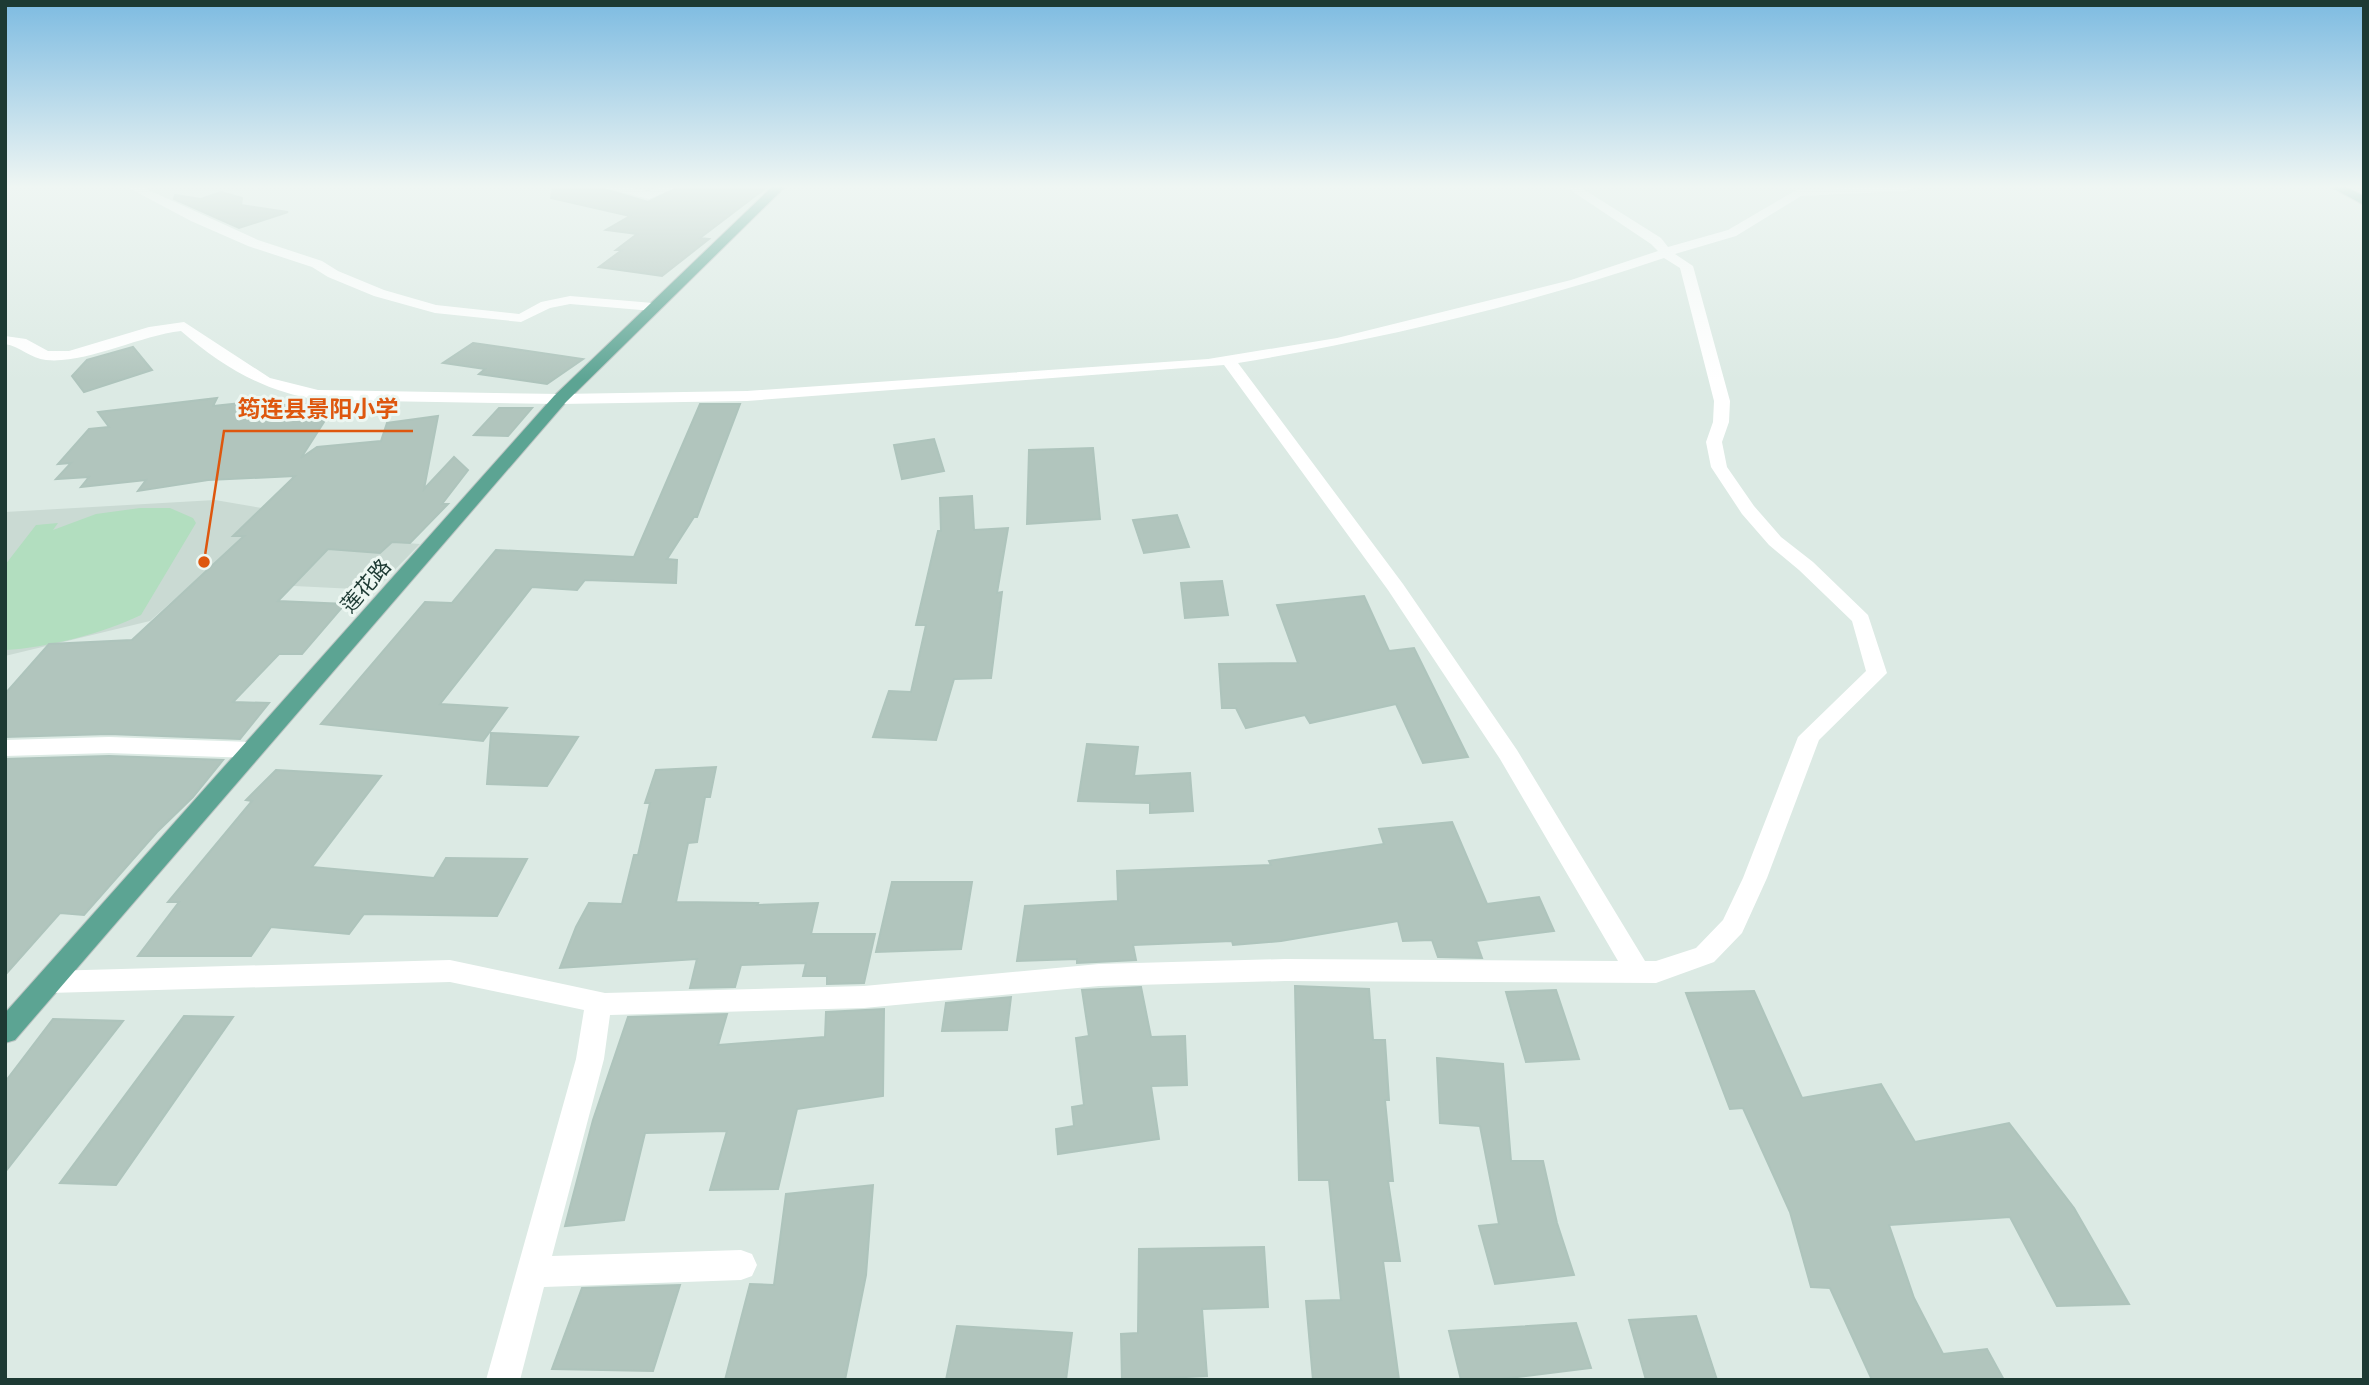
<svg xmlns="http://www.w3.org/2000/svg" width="2369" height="1385" font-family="Karla,'Noto Sans SC',sans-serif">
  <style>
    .built { fill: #cadad3 }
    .green { fill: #b2debf }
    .building { fill: #b1c5bd; stroke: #aec4bc; stroke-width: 2 }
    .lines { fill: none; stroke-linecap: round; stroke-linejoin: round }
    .major-casing { stroke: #bbc4c2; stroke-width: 2 }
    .minor { fill: #fff; fill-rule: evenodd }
    .major { fill: #5ca493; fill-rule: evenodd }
    .labels { text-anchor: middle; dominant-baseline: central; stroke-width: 6; stroke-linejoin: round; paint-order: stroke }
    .street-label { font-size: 21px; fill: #1d3a33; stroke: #edf7f2 }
    .leader { fill: none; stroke: #de570e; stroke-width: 2.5 }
    .callout-dot { fill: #de570e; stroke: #edf7f2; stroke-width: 2.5 }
    .callout-label { font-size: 23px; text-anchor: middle; font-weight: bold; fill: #de570e; stroke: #edf7f2; stroke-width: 6; stroke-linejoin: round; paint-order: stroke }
  </style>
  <rect width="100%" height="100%" fill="#dceae4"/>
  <polygon class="built" points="215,500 262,508 339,510 352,539 420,544 375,590 195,581 150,621 5,656 5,512"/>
  <path class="green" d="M140,508H170L193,518L196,523L141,615C104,633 47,648 5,650V565L36,525L58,523L53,530L96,514Z"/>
  <g class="building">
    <polygon points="553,187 597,187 648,202 679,187 767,187 700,238 709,239 662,276 599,267 622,250 616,250 637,234 606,230 630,216 551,198"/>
    <polygon points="221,192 242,198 241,205 288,212 239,228 174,199 175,195 201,199"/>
    <polygon points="473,343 583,359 547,384 479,374 485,369 443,363"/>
    <polygon points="133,347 152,370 84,392 72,376 87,360"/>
    <polygon points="217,398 213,406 260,401 257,406 336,403 301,458 317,447 381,441 387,423 438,416 424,489 454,457 468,470 442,504 448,504 410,543 392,542 380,553 328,549 278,601 345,604 302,654 279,654 233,702 269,703 240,739 109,734 5,737 5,694 49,644 132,640 244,536 233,536 295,476 208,480 138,491 146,480 81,487 89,477 56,479 71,463 58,464 89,429 109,427 98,412"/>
    <polygon points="700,404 740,404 697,517 694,517 667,559 677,560 676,583 585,580 577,590 532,587 440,704 507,708 483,741 321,724 425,602 452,603 496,550 634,557"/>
    <polygon points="499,408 532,408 508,436 474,435"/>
    <polygon points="934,439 944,471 902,479 894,445"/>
    <polygon points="1093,448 1100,519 1027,524 1029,450"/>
    <polygon points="972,496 974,530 1008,528 997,593 1002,592 991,678 954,679 936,740 873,737 889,691 911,692 926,625 916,625 938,531 941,531 940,498"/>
    <polygon points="1177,515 1189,547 1144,553 1133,520"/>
    <polygon points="1222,581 1228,615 1185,618 1181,583"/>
    <polygon points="1364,596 1389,651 1414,648 1468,757 1423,763 1396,704 1310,723 1305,715 1246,728 1236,708 1222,708 1219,664 1298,663 1277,605"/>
    <polygon points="491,733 578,737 547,786 487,784"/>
    <polygon points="1087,744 1138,747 1134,776 1190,773 1193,811 1150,813 1150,803 1078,801"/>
    <polygon points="109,756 223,760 193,797 157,832 84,915 60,913 5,975 5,759"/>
    <polygon points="716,767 710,797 705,797 697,842 688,843 676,902 758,903 757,905 818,903 811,934 875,934 864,983 827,984 827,976 803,976 806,963 741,965 735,987 690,988 697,959 560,968 576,927 589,903 622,904 634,855 638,855 650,803 645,803 656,770"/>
    <polygon points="276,770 381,776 312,867 434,878 446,858 527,859 497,916 364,914 349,934 271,927 251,956 138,956 179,902 168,902 252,801 246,800"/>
    <polygon points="1452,822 1487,904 1539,897 1554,931 1476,941 1482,958 1438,957 1432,940 1403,941 1398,921 1281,941 1233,945 1232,941 1133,945 1136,960 1077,963 1077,959 1017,961 1025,906 1118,901 1117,871 1271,865 1269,861 1384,844 1379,829"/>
    <polygon points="892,882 972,882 961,949 876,952"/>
    <polygon points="1295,986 1369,989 1373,1040 1385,1040 1389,1100 1385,1100 1393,1181 1388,1181 1400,1261 1383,1261 1399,1380 1313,1380 1306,1301 1341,1300 1329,1180 1299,1180"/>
    <polygon points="1141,987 1151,1037 1185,1036 1187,1085 1151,1086 1159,1139 1058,1154 1056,1129 1074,1126 1072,1107 1084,1105 1076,1038 1089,1036 1082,990"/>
    <polygon points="1556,990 1579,1059 1526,1062 1506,992"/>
    <polygon points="1754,991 1802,1098 1881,1084 1915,1142 2009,1123 2074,1208 2129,1304 2057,1306 2010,1217 1889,1225 1914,1298 1943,1354 1987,1349 2004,1380 1872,1380 1830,1288 1811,1287 1790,1212 1743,1108 1730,1109 1686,993"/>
    <polygon points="1011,997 1007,1030 942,1031 946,1003"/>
    <polygon points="884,1009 883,1096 797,1109 778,1189 710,1190 727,1131 645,1133 624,1220 565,1226 593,1120 628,1017 727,1014 718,1045 825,1037 826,1012"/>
    <polygon points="184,1016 233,1017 116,1185 60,1183"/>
    <polygon points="53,1019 123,1021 5,1172 5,1082"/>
    <polygon points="1437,1058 1503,1064 1511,1161 1543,1161 1557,1223 1574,1275 1495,1284 1479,1226 1499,1224 1480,1126 1440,1123"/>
    <polygon points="873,1185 866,1275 845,1380 725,1380 750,1284 774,1285 786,1194"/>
    <polygon points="1264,1247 1268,1307 1202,1309 1207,1376 1122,1380 1121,1334 1138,1333 1139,1249"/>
    <polygon points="680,1285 653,1371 552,1369 582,1288"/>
    <polygon points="1696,1316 1717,1380 1646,1380 1629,1320"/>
    <polygon points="1576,1323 1591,1368 1493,1380 1461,1380 1449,1331"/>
    <polygon points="957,1326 1072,1333 1066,1380 946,1380"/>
  </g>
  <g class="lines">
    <g class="major-casing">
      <g id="major">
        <polygon points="772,187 785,187 566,402 15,1040 5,1043 5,1013 554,396"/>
        <polygon points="2331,187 2346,187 2364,196 2364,205"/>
      </g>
    </g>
    <g class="minor">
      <polygon points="127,187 142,187 258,240 322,261 338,271 384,290 436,305 519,314 541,302 570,296 653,303 660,307 653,311 570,304 550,308 521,322 435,313 374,296 328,277 312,267 248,246 191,221"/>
      <polygon points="600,187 625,187 648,191 660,187 677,187 649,199"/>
      <path d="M1566,187H1580L1661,238L1668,247L1728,230L1798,189L1913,187L1907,191L1801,196L1736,236L1675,254L1693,266L1730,401L1729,422L1722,442L1727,467L1754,506L1781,537L1813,562L1868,615L1887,673L1819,740L1767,878L1742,933L1714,962L1656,983L1285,981L1099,986L864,1008L610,1015L604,1059L552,1256L741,1250L752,1254L757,1265L752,1276L741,1280L544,1287L520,1380H486L576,1059L584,1010L450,982L49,993L40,990L36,982L40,974L49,971L450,960L605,993L864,986L1099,964L1285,959L1618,961L1500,759L1388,590L1224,365L747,401L560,404L318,400C263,391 223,367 181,331C138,336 86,364 46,360C31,359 20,346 5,344V336L26,339L48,351H69L149,327L184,322L270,378L318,390L560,394L747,391L1208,359L1337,338L1571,280L1658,251L1651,244ZM1664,258L1680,268L1714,401L1713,422L1706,442L1711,467L1742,514L1769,545L1799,570L1852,621L1866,671L1798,737L1743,878L1723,920L1696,948L1656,961H1645L1517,750L1403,584L1238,363C1382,339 1525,305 1664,258Z"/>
      <polygon points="109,737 251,742 259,745 262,750 259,755 251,758 109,753 5,756 5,740"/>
    </g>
    <use href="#major" class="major"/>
  </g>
  <linearGradient id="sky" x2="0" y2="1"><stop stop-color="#7dbbe1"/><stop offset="0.49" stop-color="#eff6f3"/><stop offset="1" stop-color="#eff6f3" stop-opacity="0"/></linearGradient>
  <rect width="2369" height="381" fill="url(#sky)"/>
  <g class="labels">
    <g class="street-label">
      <text transform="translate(366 586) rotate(-49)">莲花路</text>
    </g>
  </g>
  <path class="leader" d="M204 562L224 431H413"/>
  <circle class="callout-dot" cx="204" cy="562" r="7"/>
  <g class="callout-label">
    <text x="318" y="417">筠连县景阳小学</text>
  </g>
  <rect width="2369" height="1385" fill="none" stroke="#1d3a33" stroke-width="14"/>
</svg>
